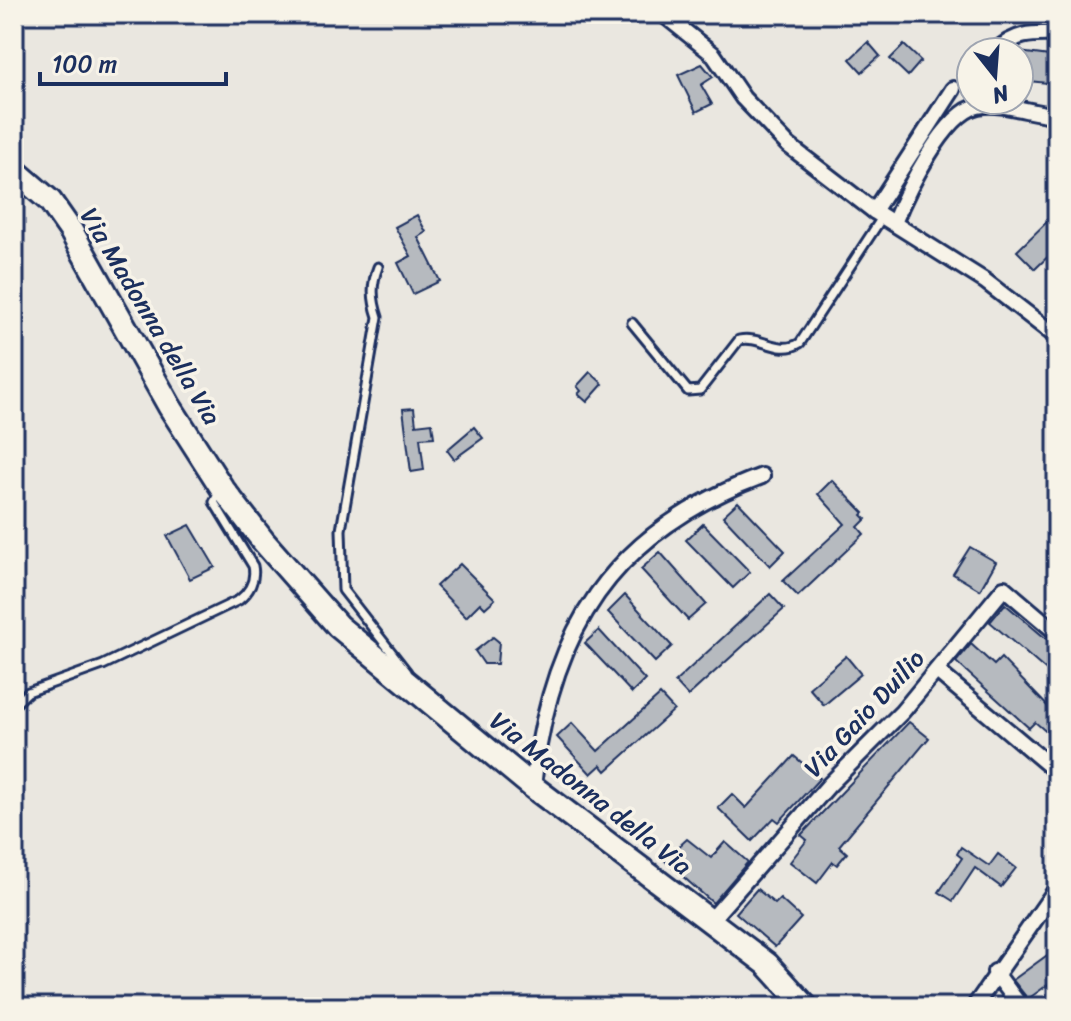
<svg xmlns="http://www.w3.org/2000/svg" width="1071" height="1021" font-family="Sriracha,sans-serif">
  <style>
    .building { fill: #b6babf; stroke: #1b2f5e; stroke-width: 2 }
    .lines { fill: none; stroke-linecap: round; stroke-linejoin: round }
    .lane-casing { stroke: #1b2f5e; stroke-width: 13 }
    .street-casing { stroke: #1b2f5e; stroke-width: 20 }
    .secondary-casing { stroke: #1b2f5e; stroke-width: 28 }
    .lane { stroke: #f7f3e8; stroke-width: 7 }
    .street { stroke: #f7f3e8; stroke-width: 14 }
    .secondary { stroke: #f7f3e8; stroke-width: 22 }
    .labels { text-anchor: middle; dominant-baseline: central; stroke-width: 7; stroke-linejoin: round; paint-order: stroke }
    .street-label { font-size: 26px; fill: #1b2f5e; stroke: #f7f3e8 }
  </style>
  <rect width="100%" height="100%" fill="#eae7e0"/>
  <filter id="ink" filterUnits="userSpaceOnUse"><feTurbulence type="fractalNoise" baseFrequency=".0125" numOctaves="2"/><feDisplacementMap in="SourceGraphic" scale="16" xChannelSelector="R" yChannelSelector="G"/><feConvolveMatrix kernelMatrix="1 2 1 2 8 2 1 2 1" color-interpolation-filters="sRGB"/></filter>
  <g filter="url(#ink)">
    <g class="building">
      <polygon points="868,42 880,56 862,72 850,59"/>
      <polygon points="904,45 921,61 908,76 890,59"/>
      <polygon points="1019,52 1057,57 1057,84 1019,80"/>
      <polygon points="702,64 713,77 701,85 712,104 696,112 678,75"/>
      <polygon points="1057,212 1057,248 1035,269 1017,251"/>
      <polygon points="417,215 426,232 418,237 440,281 413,294 398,263 411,256 395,227"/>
      <polygon points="590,372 603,384 587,402 578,394 581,391 577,386"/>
      <polygon points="414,408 416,425 432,423 434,437 420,438 424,470 411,472 403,409"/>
      <polygon points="474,427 483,438 454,459 447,450"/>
      <polygon points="832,480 864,513 862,515 866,519 858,527 864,534 798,596 783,581 845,524 818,494"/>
      <polygon points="738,502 785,551 770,566 723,516"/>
      <polygon points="703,524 750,572 733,588 686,540"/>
      <polygon points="190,525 215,567 190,579 167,536"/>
      <polygon points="970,547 996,562 980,590 953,574"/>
      <polygon points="660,552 706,604 688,620 641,569"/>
      <polygon points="460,564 495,599 485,608 480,603 466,617 436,586"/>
      <polygon points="770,594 784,609 688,696 675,682"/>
      <polygon points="625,595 672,646 655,662 608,612"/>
      <polygon points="1005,604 1057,648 1057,680 990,622"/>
      <polygon points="599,630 645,680 632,693 585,643"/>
      <polygon points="493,637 499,642 497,664 484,664 475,651"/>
      <polygon points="971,644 994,665 1001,658 1057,716 1057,741 1035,722 1029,728 956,662"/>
      <polygon points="846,656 861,674 824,705 809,688"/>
      <polygon points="660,695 674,710 606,771 601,765 591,774 557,737 572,723 598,751"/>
      <polygon points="909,722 929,738 839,846 847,853 837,865 833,862 817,883 790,862 807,840 801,835"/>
      <polygon points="794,756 820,778 779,822 774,818 752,841 718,808 732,794 746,808"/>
      <polygon points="687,839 711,858 725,842 748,862 713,903 664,860"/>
      <polygon points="961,847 989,866 998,854 1016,868 1001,887 975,868 953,901 939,892 962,858 957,854"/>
      <polygon points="757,889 775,904 780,899 801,918 775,947 736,913"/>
      <polygon points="1057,948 1057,978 1028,999 1013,980"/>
    </g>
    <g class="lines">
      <g class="lane-casing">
        <g id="lane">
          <path d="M378,267C371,285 372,299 378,317L341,530L343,590L407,672"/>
          <path d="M632,323L688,391L700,390L739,340C761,335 779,356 800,343L883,216"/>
          <path d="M14,705L28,692L103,665L239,600C249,592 256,580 253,566L214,502L220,490"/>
        </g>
      </g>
      <g class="street-casing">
        <g id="street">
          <polyline points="663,14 713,54 743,98 788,145 874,211 985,281 1057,337"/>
          <path d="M995,52C1015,33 1031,33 1057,34"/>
          <polyline points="874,211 953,89"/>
          <path d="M894,223C906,193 944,113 978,106C1002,101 1032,114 1057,115"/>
          <polyline points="937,671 1057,772"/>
          <path d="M533,787C550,631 611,532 762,476"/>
          <polyline points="710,921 829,785 902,712 1004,588 1057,633"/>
          <polyline points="995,972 1021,1007"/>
          <polyline points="974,1007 1057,888"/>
        </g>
      </g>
      <g class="secondary-casing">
        <polyline id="secondary" points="14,170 50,201 71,231 170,407 222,488 264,542 338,626 533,787 767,964 806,1007"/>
      </g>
      <use href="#lane" class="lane"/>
      <use href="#street" class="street"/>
      <use href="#secondary" class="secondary"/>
    </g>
  </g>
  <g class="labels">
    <g class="street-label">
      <text transform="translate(151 316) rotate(59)">Via Madonna della Via</text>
      <text transform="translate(864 713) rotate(-47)">Via Gaio Duilio</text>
      <text transform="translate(591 793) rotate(38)">Via Madonna della Via</text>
    </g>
  </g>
  <rect width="1071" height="1021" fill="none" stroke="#f7f3e8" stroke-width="48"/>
  <rect x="24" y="24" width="1023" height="973" fill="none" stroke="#1b2f5e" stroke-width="3" filter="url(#ink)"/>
  <g transform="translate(995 76) rotate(163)"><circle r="38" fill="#f7f3e8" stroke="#9fa5b1" stroke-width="2"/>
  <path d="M0-6L14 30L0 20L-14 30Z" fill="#1b2f5e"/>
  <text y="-12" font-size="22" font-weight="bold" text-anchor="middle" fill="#1b2f5e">N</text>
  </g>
  <path d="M40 72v12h186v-12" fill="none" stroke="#1b2f5e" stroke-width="4"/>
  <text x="52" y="72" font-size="24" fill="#1b2f5e" stroke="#f7f3e8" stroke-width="6" paint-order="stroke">100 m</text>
</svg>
